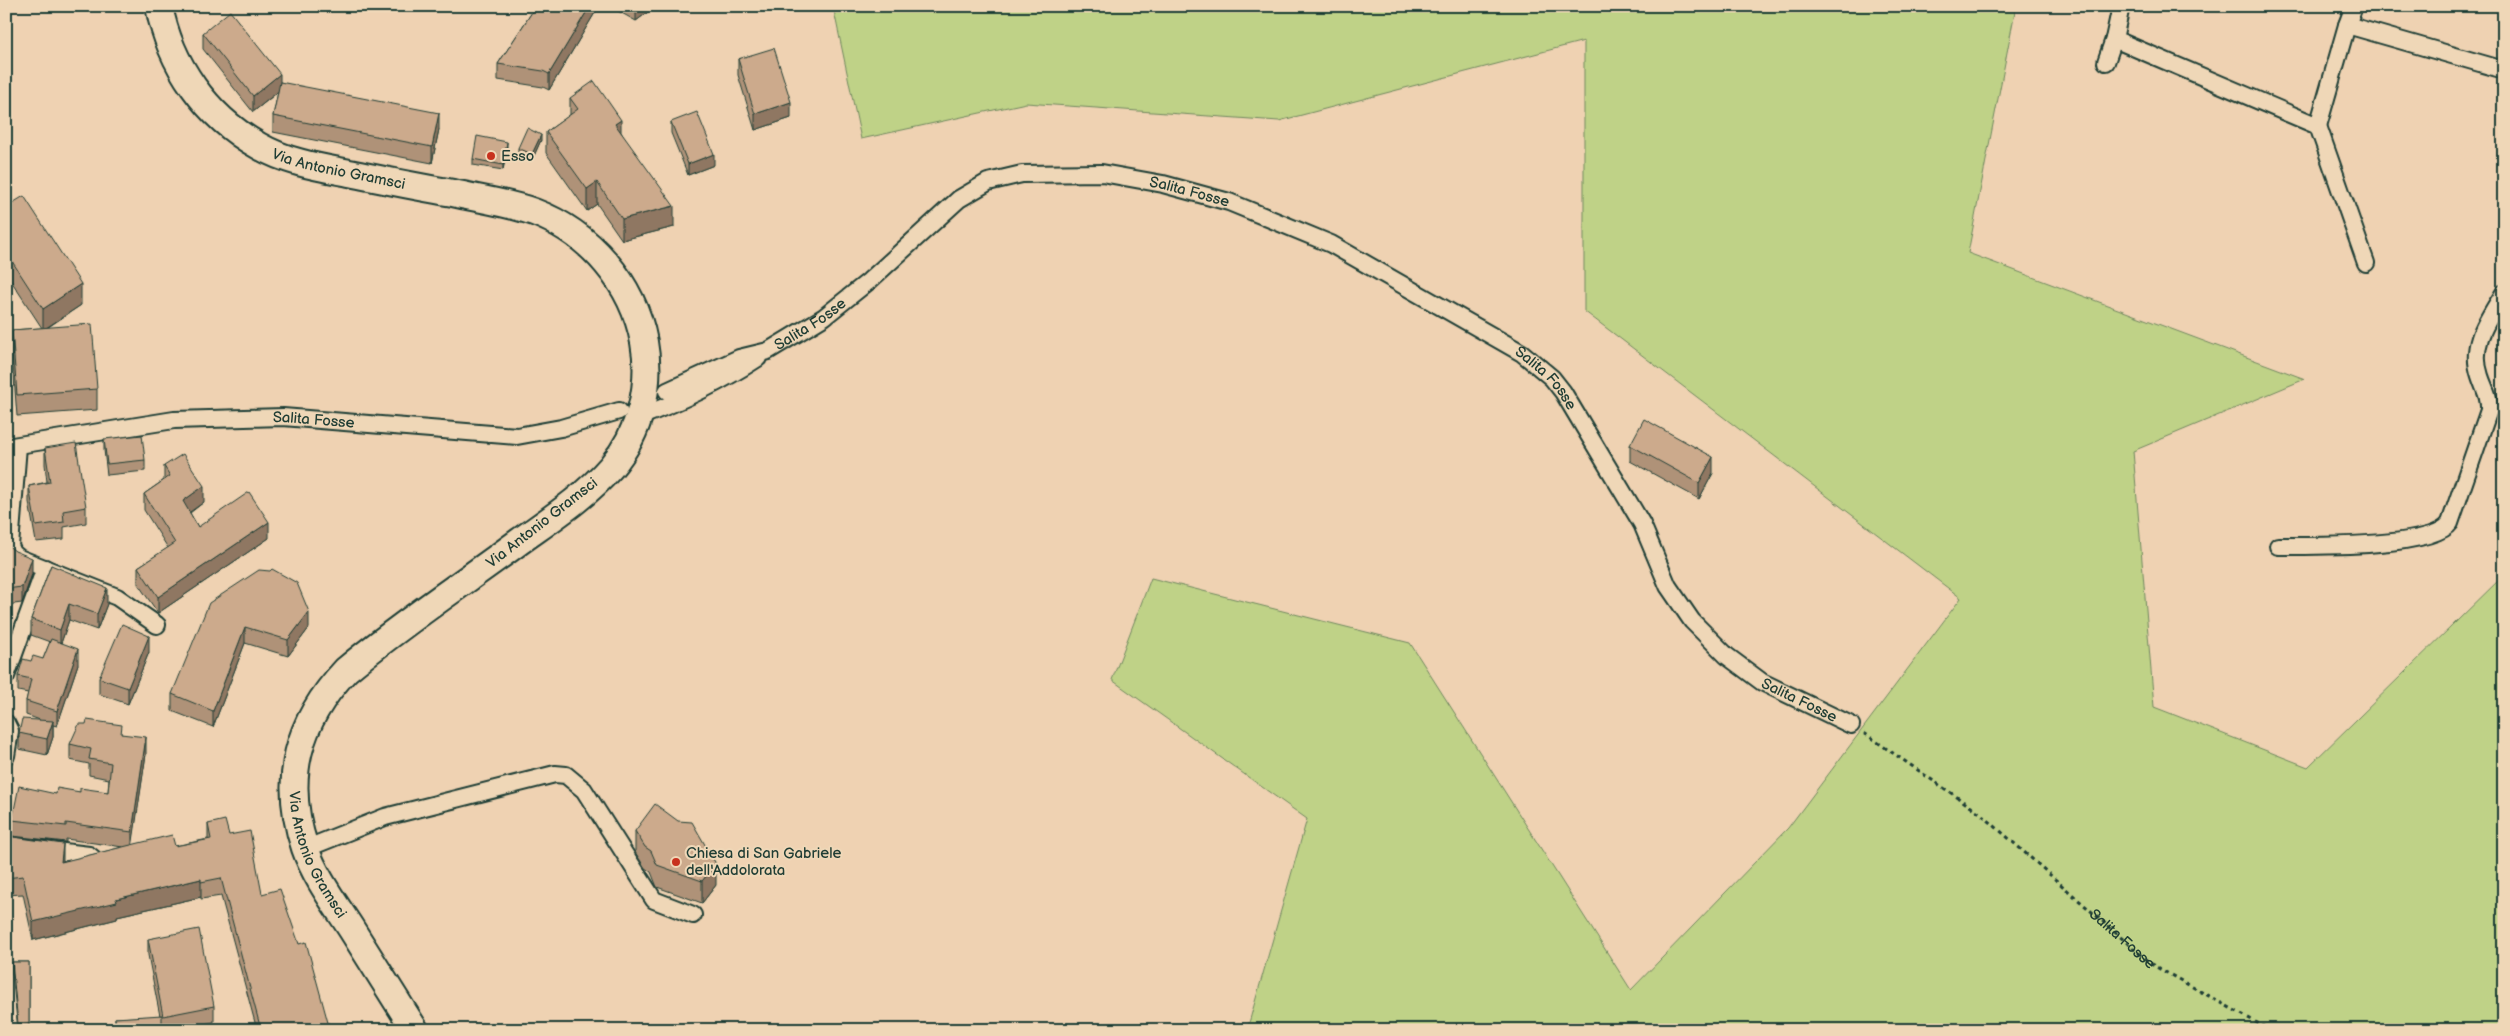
<svg xmlns="http://www.w3.org/2000/svg" width="2510" height="1036" font-family="'Balsamiq Sans',sans-serif">
  <style>
    .green { fill: #bfd287; stroke: #6f885e }
    .lines { fill: none; stroke-linecap: round; stroke-linejoin: round }
    .street-casing { stroke: #1f3d34; stroke-width: 20 }
    .primary-casing { stroke: #1f3d34; stroke-width: 30 }
    .path { stroke: #1f3d34; stroke-width: 3; stroke-dasharray: 4 4; stroke-linecap: butt }
    .street { stroke: #efd7b7; stroke-width: 16 }
    .primary { stroke: #efd7b7; stroke-width: 26 }
    .wall { fill: #af9278; stroke: #1f3d34 }
    .shaded-wall { fill: #8f7762; stroke: #1f3d34 }
    .building { fill: #ccaa8c; stroke: #1f3d34 }
    .poi-dot { fill: #c8321e; stroke: #efd7b7; stroke-width: 2 }
    .labels { text-anchor: middle; dominant-baseline: central; stroke-width: 4; stroke-linejoin: round; paint-order: stroke }
    .poi-label { font-size: 15px; fill: #1f3d34; stroke: #efd7b7; text-anchor: start }
    .street-label { font-size: 15px; fill: #1f3d34; stroke: #efd7b7 }
  </style>
  <rect width="100%" height="100%" fill="#efd2b2"/>
  <filter id="ink" filterUnits="userSpaceOnUse"><feTurbulence type="fractalNoise" baseFrequency=".02" numOctaves="2"/><feDisplacementMap in="SourceGraphic" scale="10" xChannelSelector="R" yChannelSelector="G"/><feConvolveMatrix kernelMatrix="1 2 1 2 8 2 1 2 1" color-interpolation-filters="sRGB"/></filter>
  <g filter="url(#ink)">
    <polygon class="green" points="833,6 2016,6 1968,253 2305,379 2133,451 2154,707 2308,767 2504,575 2504,1030 1247,1030 1307,819 1112,680 1151,578 1410,643 1631,990 1788,828 1961,598 1584,311 1584,41 1279,121 1026,103 861,139"/>
    <g class="lines">
      <g class="street-casing">
        <g id="street">
          <polyline points="2121,6 2114,39 2318,126 2347,25"/>
          <polyline points="2354,6 2347,25 2504,70"/>
          <polyline points="2106,62 2114,39"/>
          <polyline points="2318,126 2366,263"/>
          <path id="s2" d="M667,391L739,358L768,351L824,317L869,281L959,199L988,182L1022,174L1102,173L1163,184L1229,202L1331,244L1522,353L1552,378L1563,392L1642,524L1668,586L1692,621L1727,656L1762,682L1851,725"/>
          <path d="M639,417C682,401 720,383 758,358"/>
          <polyline points="18,446 10,546 13,553 19,558 117,597 157,625"/>
          <path id="s3" d="M6,447L174,420L283,417L517,436L561,428L619,411"/>
          <path d="M2278,546C2310,546 2433,548 2450,523L2489,410C2490,396 2484,389 2480,376C2469,344 2488,320 2504,293"/>
          <polyline points="6,676 45,568"/>
          <polyline points="6,723 10,731 6,756"/>
          <polyline points="6,845 89,855 94,859"/>
          <polyline points="305,849 385,817 555,774 566,775 584,790 654,900 693,915"/>
        </g>
      </g>
      <g class="primary-casing">
        <g id="primary">
          <path id="s4" d="M159,6C170,65 207,117 259,146C287,162 318,167 349,173C384,180 418,187 453,193C480,199 509,203 534,212C590,233 633,283 644,342C652,386 640,433 611,467C585,497 552,518 520,541C462,584 401,624 346,670C297,722 282,779 305,848C315,877 336,905 352,930C373,963 394,997 415,1030"/>
        </g>
      </g>
      <path class="path" id="s1" d="M1864,733L1980,813L2151,964L2270,1030"/>
      <use href="#street" class="street"/>
      <use href="#primary" class="primary"/>
    </g>
    <g class="wall">
      <polygon points="536,6 599,6 549,90 543,87 498,80 498,64"/>
      <polygon points="609,6 656,6 636,21"/>
      <polygon points="203,33 280,82 439,129 432,163 273,132 273,116 278,92 253,112 203,49"/>
      <polygon points="738,59 791,118 755,130 738,75"/>
      <polygon points="570,98 621,132 674,227 622,240 597,204 587,211 546,153 546,132 570,115"/>
      <polygon points="671,122 714,165 688,175 671,133"/>
      <polygon points="541,140 532,160 518,153 518,148"/>
      <polygon points="507,148 503,170 473,165 473,159"/>
      <polygon points="6,207 81,305 47,328 97,389 97,410 17,416 12,352 12,330 42,328 6,273"/>
      <polygon points="104,439 145,460 145,471 107,475 104,450"/>
      <polygon points="1630,445 1713,473 1699,499 1630,461"/>
      <polygon points="45,448 86,507 86,523 64,527 64,539 36,542 29,502 29,486 47,482 45,464"/>
      <polygon points="164,466 204,502 190,513 198,527 269,538 158,613 138,584 138,567 168,548 144,510 144,494 164,480"/>
      <polygon points="6,544 32,574 22,603 6,605"/>
      <polygon points="51,565 107,604 97,630 69,620 61,643 78,664 57,726 53,725 53,737 47,755 19,749 19,733 40,720 26,715 26,701 28,693 18,691 18,676 31,661 43,659 50,642 31,635 31,619"/>
      <polygon points="259,570 309,628 288,656 245,643 213,727 172,711 172,694"/>
      <polygon points="149,652 128,704 99,694 99,678"/>
      <polygon points="122,734 146,754 132,845 175,846 208,839 208,824 229,835 262,894 299,944 330,1030 257,1030 221,896 201,899 201,897 117,916 117,919 33,940 23,894 6,895 6,836 63,862 123,847 66,839 66,842 12,836 12,820 56,794 80,792 108,792 109,779 89,775 89,764 70,760 70,744"/>
      <polygon points="635,831 716,885 702,903 657,887 651,872 645,868 635,852"/>
      <polygon points="148,939 214,1006 214,1022 172,1030 115,1030 115,1018 160,1016 148,955"/>
      <polygon points="12,962 29,962 29,1030 18,1030 12,973"/>
    </g>
    <g class="shaded-wall">
      <polygon points="590,6 599,6 549,90 549,74"/>
      <polygon points="636,6 656,6 636,21"/>
      <polygon points="280,74 280,90 253,112 253,96"/>
      <polygon points="791,102 791,118 755,130 755,114"/>
      <polygon points="439,113 439,129 432,163 432,147"/>
      <polygon points="621,120 621,141 615,124"/>
      <polygon points="541,135 541,140 532,160 532,154"/>
      <polygon points="507,142 507,148 503,170 503,165"/>
      <polygon points="714,154 714,165 688,175 688,164"/>
      <polygon points="597,182 597,204 587,211 587,189"/>
      <polygon points="674,206 674,227 622,240 622,219"/>
      <polygon points="81,284 81,305 43,330 43,309"/>
      <polygon points="1713,457 1713,473 1699,499 1699,483"/>
      <polygon points="204,486 204,502 183,517 183,501"/>
      <polygon points="269,522 269,538 158,613 158,597"/>
      <polygon points="32,558 32,574 22,603 22,587"/>
      <polygon points="107,588 107,604 97,630 97,614"/>
      <polygon points="69,604 69,620 60,646 60,630"/>
      <polygon points="309,612 309,628 288,656 288,640"/>
      <polygon points="245,627 245,643 213,727 213,711"/>
      <polygon points="149,636 149,652 128,704 128,688"/>
      <polygon points="78,649 78,664 57,726 57,711"/>
      <polygon points="53,721 53,737 47,755 47,739"/>
      <polygon points="146,737 146,754 132,848 132,832"/>
      <polygon points="63,844 63,862 61,862"/>
      <polygon points="716,864 716,885 702,903 702,881"/>
      <polygon points="201,879 201,897 117,916 117,919 33,940 33,922 116,899"/>
    </g>
    <g class="building">
      <polygon points="536,6 590,6 549,74 543,71 498,64"/>
      <polygon points="230,11 280,74 253,96 203,33"/>
      <polygon points="774,48 791,102 755,114 738,59"/>
      <polygon points="594,81 621,120 615,124 674,206 622,219 597,182 587,189 546,132 578,109 570,98"/>
      <polygon points="280,82 439,113 432,147 273,116"/>
      <polygon points="697,112 714,154 688,164 671,122"/>
      <polygon points="527,128 541,135 532,154 518,148"/>
      <polygon points="477,136 507,142 503,165 473,159"/>
      <polygon points="24,196 81,284 43,309 6,252 6,207"/>
      <polygon points="92,324 97,389 17,395 12,330"/>
      <polygon points="1644,419 1713,457 1699,483 1630,445"/>
      <polygon points="142,435 145,460 107,464 104,439"/>
      <polygon points="76,443 86,507 63,511 64,522 36,526 29,486 50,482 45,448"/>
      <polygon points="183,454 204,486 183,501 198,527 249,492 269,522 158,597 138,567 175,543 144,494 170,476 164,466"/>
      <polygon points="6,544 15,551 32,558 22,587 6,589"/>
      <polygon points="51,565 107,588 97,614 69,604 60,630 31,619"/>
      <polygon points="272,569 297,583 309,612 288,640 245,627 213,711 172,694 209,603 259,570 270,571"/>
      <polygon points="122,624 149,636 128,688 99,678"/>
      <polygon points="51,639 78,649 57,711 26,701 31,679 18,676 23,659 31,661 33,656 43,659"/>
      <polygon points="22,719 53,721 47,739 19,733"/>
      <polygon points="87,720 122,725 121,734 146,737 132,832 66,823 66,826 12,820 19,786 56,794 57,788 80,792 80,788 108,792 111,763 89,759 91,749 70,744 79,724 86,724"/>
      <polygon points="655,804 678,821 692,822 716,864 702,881 657,865 651,851 645,847 635,831"/>
      <polygon points="225,820 229,835 250,831 262,894 280,889 299,944 306,942 330,1030 261,1030 221,878 201,882 201,879 116,899 117,902 33,922 23,876 6,878 6,836 63,844 61,862 172,835 175,846 211,839 208,824"/>
      <polygon points="199,929 214,1006 163,1016 148,939"/>
      <polygon points="12,962 29,962 29,1023 18,1024"/>
      <polygon points="162,1015 162,1030 116,1030 115,1018"/>
    </g>
  </g>
  <g class="poi-dot">
    <circle cx="491" cy="156" r="5"/>
    <circle cx="676" cy="862" r="5"/>
  </g>
  <g class="labels">
    <g class="poi-label">
      <text x="501" y="156">Esso</text>
      <text x="686" y="853">Chiesa di San Gabriele<tspan x="686" dy="17">dell'Addolorata</tspan></text>
    </g>
    <g class="street-label">
      <text stroke="none"><textPath href="#s4" startOffset="261">Via Antonio Gramsci</textPath></text>
      <text stroke="none"><textPath href="#s2" startOffset="592">Salita Fosse</textPath></text>
      <text stroke="none"><textPath href="#s2" startOffset="159">Salita Fosse</textPath></text>
      <text stroke="none"><textPath href="#s2" startOffset="998">Salita Fosse</textPath></text>
      <text stroke="none"><textPath href="#s3" startOffset="310">Salita Fosse</textPath></text>
      <text transform="translate(542 523) rotate(-38)">Via Antonio Gramsci</text>
      <text stroke="none"><textPath href="#s2" startOffset="1418">Salita Fosse</textPath></text>
      <text stroke="none"><textPath href="#s4" startOffset="1310">Via Antonio Gramsci</textPath></text>
      <text stroke="none"><textPath href="#s1" startOffset="331">Salita Fosse</textPath></text>
    </g>
  </g>
  <rect width="2510" height="1036" fill="none" stroke="#efd7b7" stroke-width="25"/>
  <rect x="12" y="12" width="2485" height="1011" fill="none" stroke="#1f3d34" stroke-width="2" filter="url(#ink)"/>
</svg>
